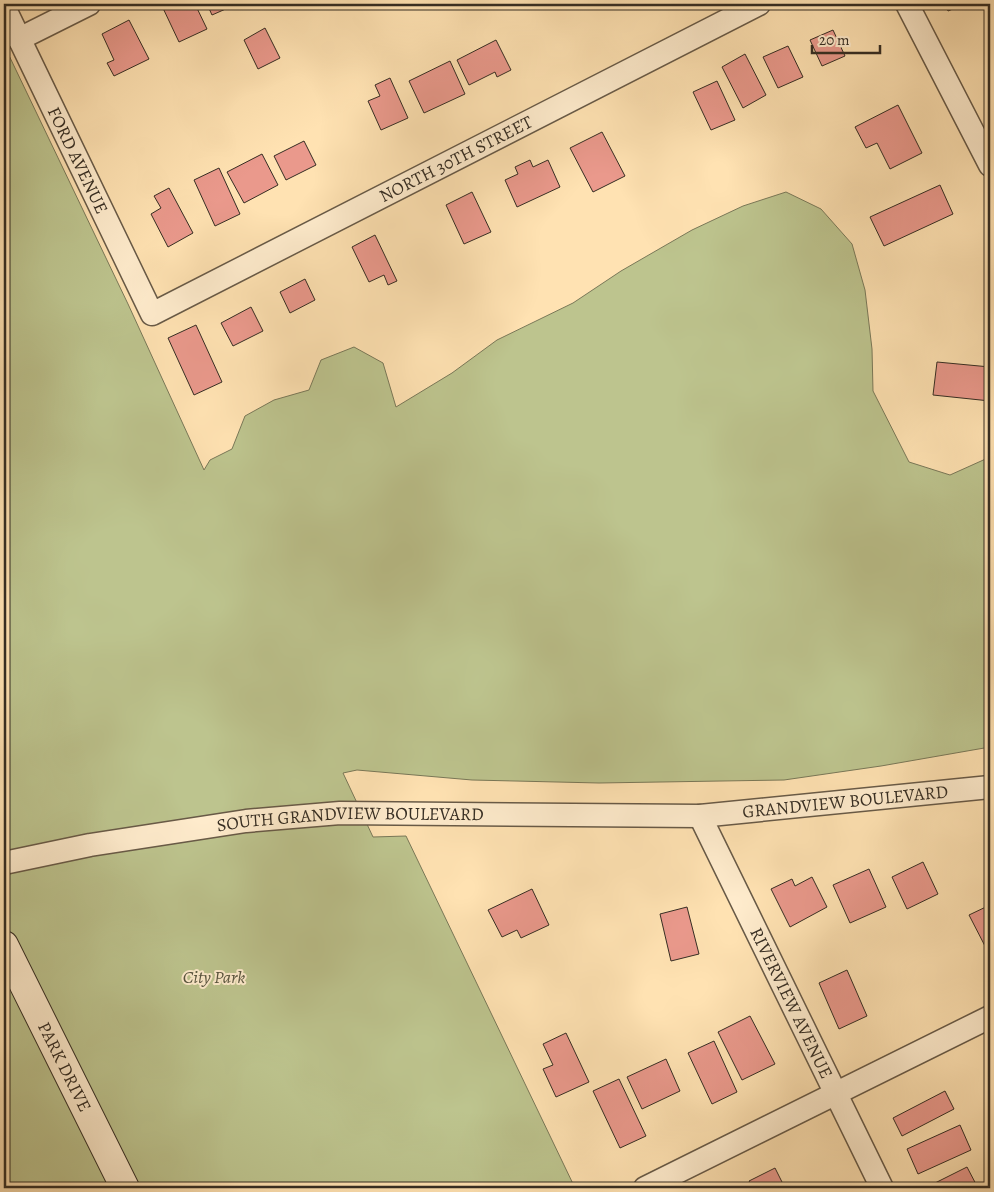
<svg xmlns="http://www.w3.org/2000/svg" width="994" height="1192" font-family="Alegreya,serif">
  <style>
    .green { fill: #bdc48e; stroke: #797858 }
    .building { fill: #ea998c; stroke: #352d23 }
    .lines { fill: none; stroke-linecap: round; stroke-linejoin: round }
    .minor-casing { stroke: #685a47; stroke-width: 25 }
    .secondary-casing { stroke: #352d23; stroke-width: 30 }
    .minor { stroke: #ffeccd; stroke-width: 22 }
    .secondary { stroke: #ffeccd; stroke-width: 28 }
    .labels { text-anchor: middle; dominant-baseline: central; stroke-width: 4; stroke-linejoin: round; paint-order: stroke }
    .street-label { font-size: 18px; fill: #352d23; stroke: #ffeccd }
    .park-label { font-size: 18px; font-style: italic; fill: #57533e; stroke: #ffeccd }
  </style>
  <rect width="100%" height="100%" fill="#ffe2b2"/>
  <filter id="stains"><feTurbulence type="fractalNoise" baseFrequency=".004" numOctaves="4"/><feColorMatrix values="0 0 0 0 .2 0 0 0 0 .09 0 0 0 0 .02 0 0 0 .5 -.17"/></filter>
  <radialGradient id="worn" r=".72"><stop offset=".6" stop-color="#630" stop-opacity="0"/><stop offset="1" stop-color="#630" stop-opacity=".3"/></radialGradient>
  <polygon class="green" points="4,45 128,304 204,470 210,460 232,449 245,416 274,400 309,390 321,360 354,347 383,363 396,407 452,373 497,340 573,303 621,271 692,230 743,206 786,192 821,209 852,244 865,290 872,349 873,391 909,462 950,475 990,457 990,747 881,766 784,780 599,783 472,780 357,770 343,773 373,837 406,836 575,1188 4,1188"/>
  <g class="building">
    <polygon points="166,4 195,4 207,29 179,42 162,6"/>
    <polygon points="207,4 237,4 212,15"/>
    <polygon points="945,4 965,4 948,11"/>
    <polygon points="129,20 149,59 114,76 107,63 114,60 102,34"/>
    <polygon points="265,28 280,58 258,69 244,40"/>
    <polygon points="833,30 845,56 822,66 810,40"/>
    <polygon points="496,40 511,70 497,77 495,72 469,85 457,60"/>
    <polygon points="788,46 803,77 778,88 763,57"/>
    <polygon points="745,54 766,95 743,108 722,67"/>
    <polygon points="450,61 465,94 424,113 409,81"/>
    <polygon points="390,78 408,118 381,130 368,101 380,96 375,85"/>
    <polygon points="717,81 735,120 711,130 693,92"/>
    <polygon points="898,105 922,153 890,169 877,143 866,148 855,127"/>
    <polygon points="602,132 625,176 593,192 570,148"/>
    <polygon points="304,141 316,165 286,180 274,156"/>
    <polygon points="262,154 278,185 244,203 227,172"/>
    <polygon points="530,160 533,167 548,160 560,187 517,207 505,180 518,174 515,167"/>
    <polygon points="219,168 240,214 215,226 194,180"/>
    <polygon points="940,185 953,214 884,246 870,217"/>
    <polygon points="169,188 193,233 168,247 151,214 161,208 154,196"/>
    <polygon points="472,192 491,232 464,244 446,205"/>
    <polygon points="375,235 397,281 388,285 384,275 369,282 352,247"/>
    <polygon points="305,279 315,300 290,313 280,292"/>
    <polygon points="251,307 263,331 233,346 221,323"/>
    <polygon points="196,325 222,382 194,395 168,338"/>
    <polygon points="937,362 990,367 990,401 933,395"/>
    <polygon points="923,862 938,894 907,909 892,877"/>
    <polygon points="869,869 886,907 850,923 833,885"/>
    <polygon points="812,877 827,907 790,927 771,889 792,879 795,886"/>
    <polygon points="532,889 549,925 521,938 517,930 502,937 488,910"/>
    <polygon points="990,905 990,946 986,948 969,915"/>
    <polygon points="687,907 699,954 671,961 660,914"/>
    <polygon points="847,970 867,1016 839,1029 819,983"/>
    <polygon points="750,1016 775,1064 742,1080 718,1032"/>
    <polygon points="566,1033 589,1082 556,1097 543,1069 553,1065 543,1044"/>
    <polygon points="714,1041 737,1092 712,1104 688,1053"/>
    <polygon points="666,1059 680,1091 642,1109 627,1077"/>
    <polygon points="619,1079 646,1136 620,1148 593,1091"/>
    <polygon points="945,1091 954,1109 902,1136 893,1118"/>
    <polygon points="960,1125 971,1150 918,1174 907,1149"/>
    <polygon points="967,1167 978,1188 935,1188 933,1184"/>
    <polygon points="775,1168 785,1188 753,1188 749,1181"/>
  </g>
  <g class="lines">
    <g class="minor-casing">
      <g id="minor">
        <polyline points="907,4 990,165"/>
        <path id="s1" d="M4,7L152,314L759,4"/>
        <polyline points="19,39 89,4"/>
        <path id="s2" d="M700,816L882,1188"/>
        <path id="s3" d="M4,863L90,845L246,821L340,813L700,816L990,787"/>
        <polyline points="645,1188 990,1017"/>
      </g>
    </g>
    <g class="secondary-casing">
      <g id="secondary">
        <path id="s4" d="M4,945L125,1188"/>
      </g>
    </g>
    <use href="#minor" class="minor"/>
    <use href="#secondary" class="secondary"/>
  </g>
  <g class="labels">
    <g class="street-label">
      <text stroke="none"><textPath href="#s1" startOffset="682">NORTH 30TH STREET</textPath></text>
      <text stroke="none"><textPath href="#s1" startOffset="170">FORD AVENUE</textPath></text>
      <text stroke="none"><textPath href="#s3" startOffset="846">GRANDVIEW BOULEVARD</textPath></text>
      <text stroke="none"><textPath href="#s3" startOffset="350">SOUTH GRANDVIEW BOULEVARD</textPath></text>
      <text stroke="none"><textPath href="#s2" startOffset="208">RIVERVIEW AVENUE</textPath></text>
      <text stroke="none"><textPath href="#s4" startOffset="136">PARK DRIVE</textPath></text>
    </g>
    <g class="park-label">
      <text x="214" y="977">City Park</text>
    </g>
  </g>
  <rect width="994" height="1192" fill="none" stroke="#ffe2b2" stroke-width="20"/>
  <rect x="5" y="5" width="984" height="1182" fill="none" stroke="#352d23" stroke-width="2.5"/>
  <rect x="10" y="10" width="974" height="1172" fill="none" stroke="#352d23"/>
  <path d="M812 45v8h68v-8" fill="none" stroke="#352d23" stroke-width="2.5"/>
  <text x="819" y="45" font-size="15" fill="#352d23" stroke="#ffeccd" stroke-width="4" paint-order="stroke">20 m</text>
  <rect width="100%" height="100%" filter="url(#stains)"/>
  <rect width="100%" height="100%" fill="url(#worn)"/>
</svg>
